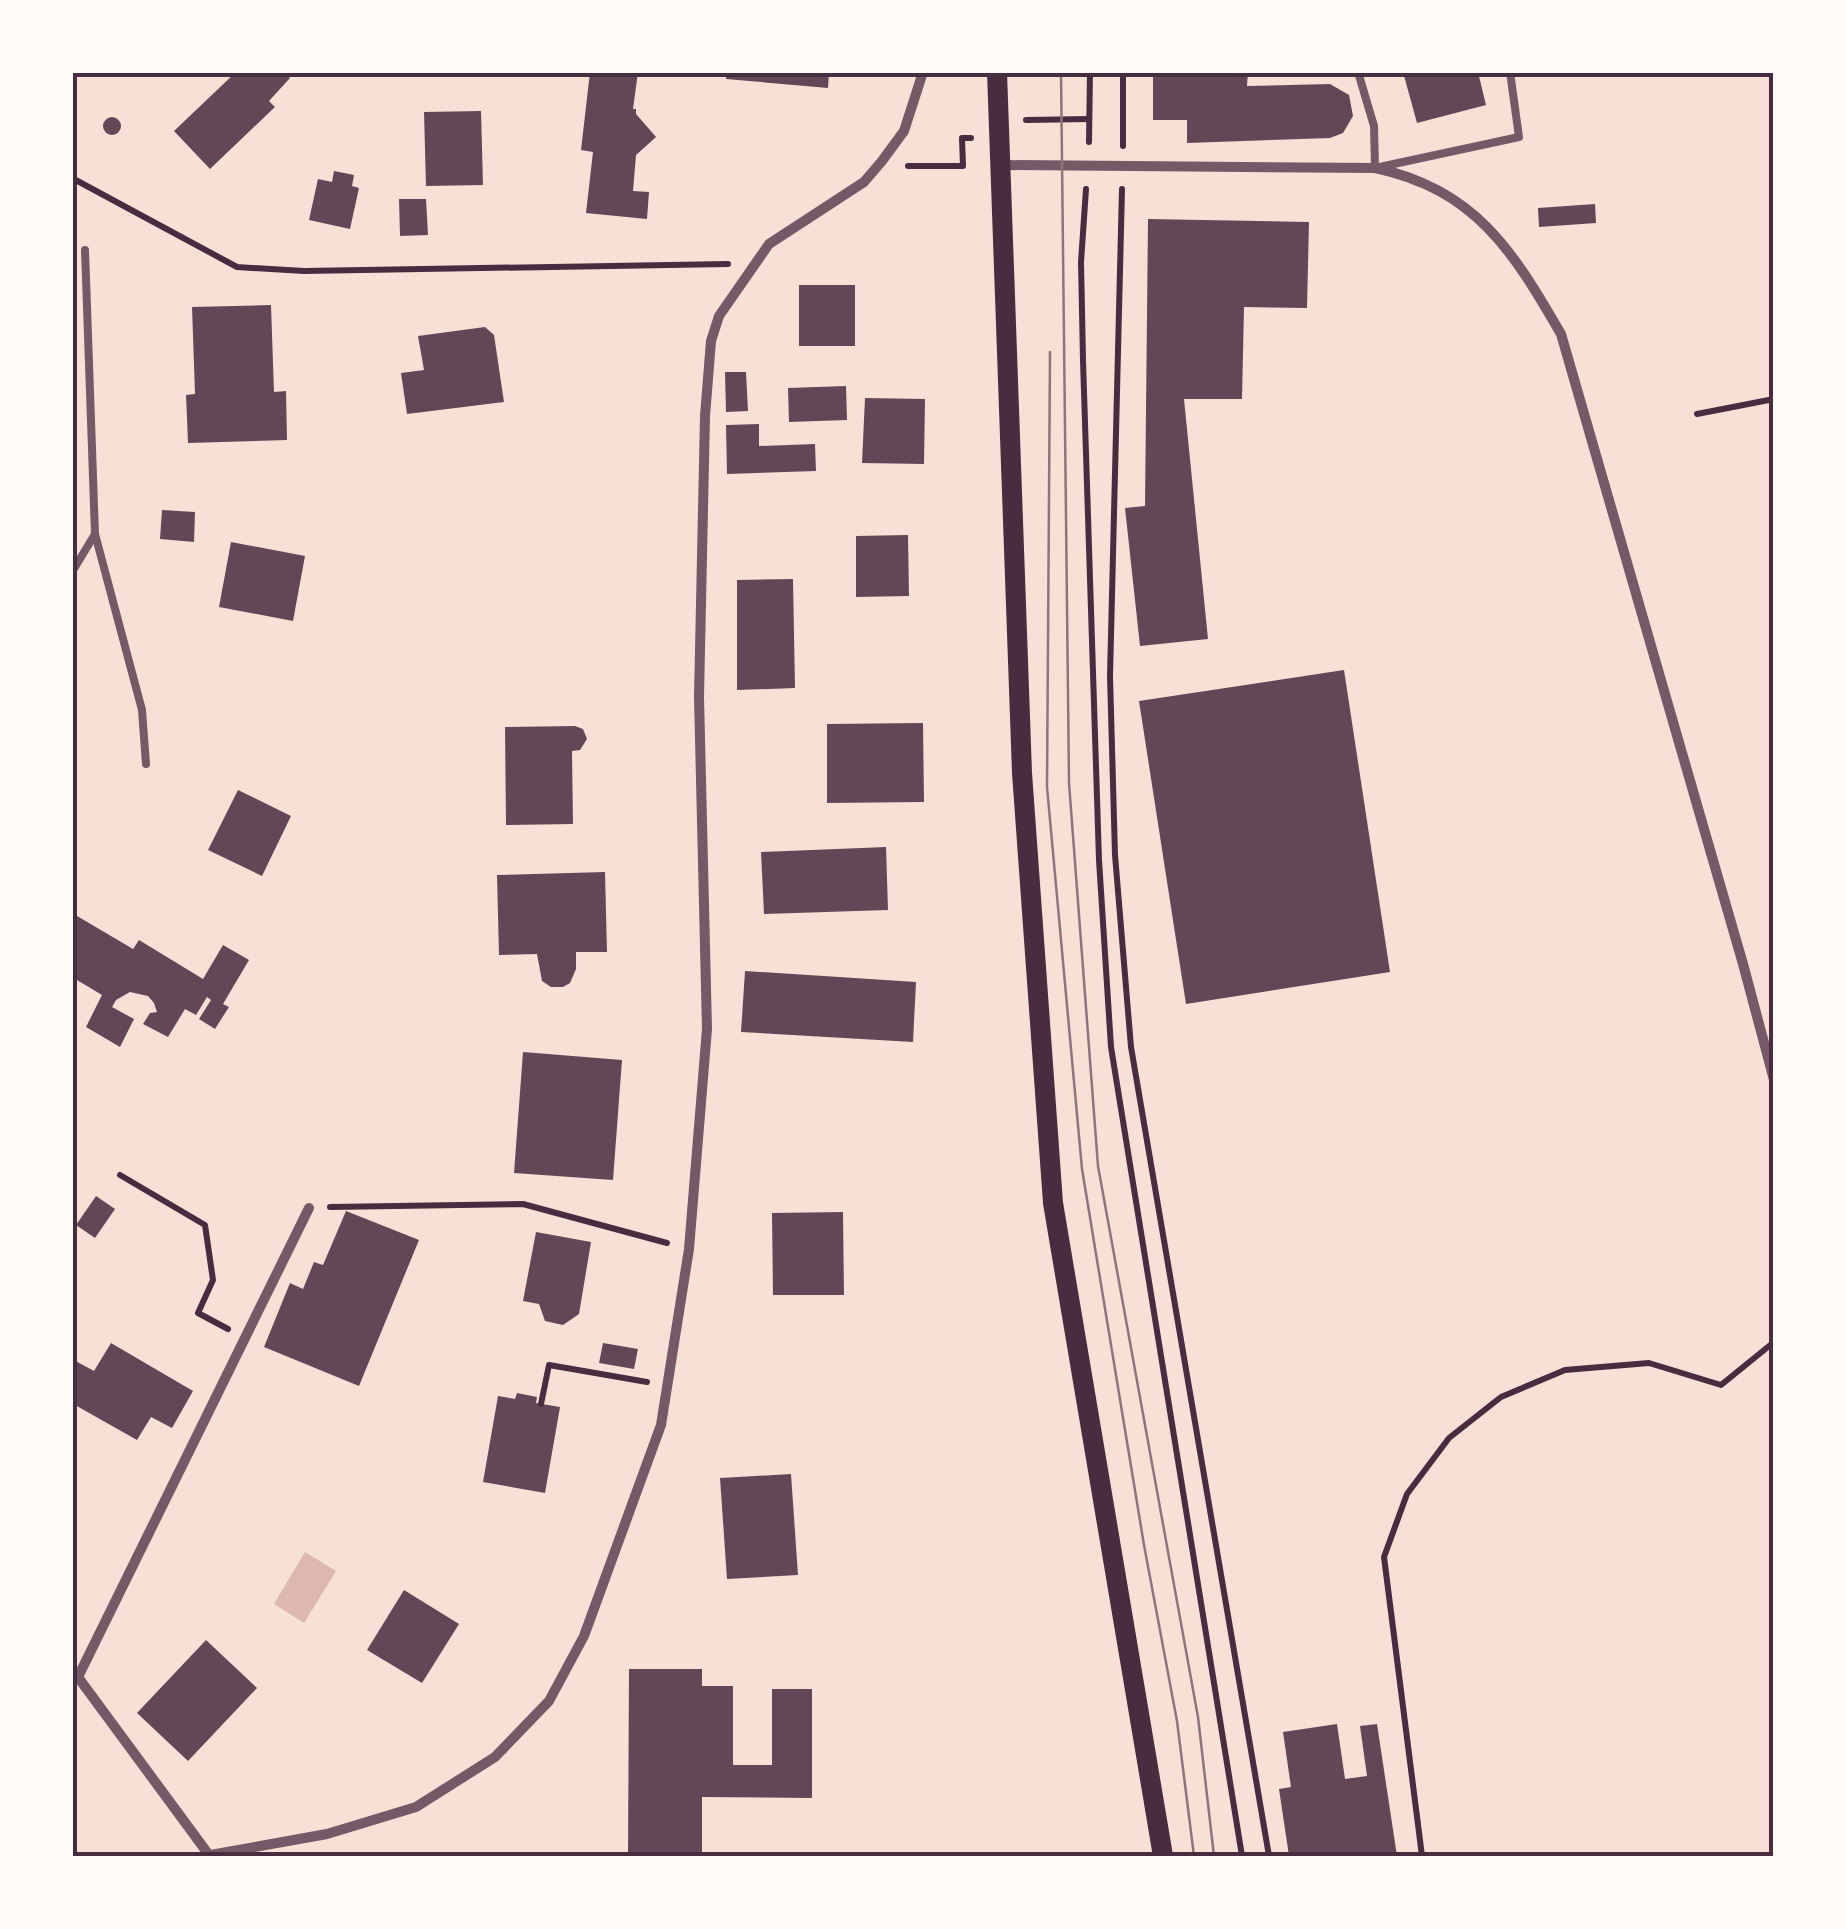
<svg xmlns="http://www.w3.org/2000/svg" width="1846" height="1929" font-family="Overpass,sans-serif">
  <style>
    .water { fill: #dcb8b0 }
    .building { fill: #644757 }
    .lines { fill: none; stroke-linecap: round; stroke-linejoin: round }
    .path { stroke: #4a2c40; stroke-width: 6 }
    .service { stroke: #755966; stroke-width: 8 }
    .minor { stroke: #755966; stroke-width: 10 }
    .secondary { stroke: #4a2c40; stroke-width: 20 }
    .tram { stroke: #8f747c; stroke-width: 2.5 }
    .neatline { fill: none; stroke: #4a2c40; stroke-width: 4 }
  </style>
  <rect width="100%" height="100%" fill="#f7e1d7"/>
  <polygon class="water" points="305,1552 336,1571 304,1623 274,1604"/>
  <g class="building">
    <polygon points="236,72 284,72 290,78 269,101 275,107 210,169 174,131"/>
    <polygon points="590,72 638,72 633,109 636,109 636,114 656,137 636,155 633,191 649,192 647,219 586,213 593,152 581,150"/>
    <polygon points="727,72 829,72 828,88 726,79"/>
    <polygon points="1153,72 1248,72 1247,86 1330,84 1349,95 1353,116 1343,133 1330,138 1187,143 1187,120 1153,120"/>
    <polygon points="1403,72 1478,72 1486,105 1417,123"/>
    <polygon points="481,111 483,185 426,186 424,112"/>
    <circle cx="112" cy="126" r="9"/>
    <polygon points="334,171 354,175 352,186 359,188 350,229 309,220 318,179 332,182"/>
    <polygon points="399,199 426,199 428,235 400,236"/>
    <polygon points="1595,204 1596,223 1539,227 1538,208"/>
    <polygon points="1148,219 1309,222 1307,308 1244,307 1242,399 1184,399 1208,639 1140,646 1125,508 1145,506"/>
    <rect x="799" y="285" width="56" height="61"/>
    <polygon points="271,305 274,392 286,391 287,440 188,443 186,395 195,394 192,307"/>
    <polygon points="485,327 494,335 504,402 407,414 401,373 424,370 418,336"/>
    <polygon points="725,372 746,372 748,411 726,412"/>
    <polygon points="846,386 847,420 789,422 788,388"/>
    <polygon points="865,398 925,399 924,464 862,463"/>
    <polygon points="759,424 759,446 815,444 816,471 727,474 726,425"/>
    <polygon points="162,510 195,512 194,542 160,539"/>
    <polygon points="908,535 909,596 856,597 856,536"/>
    <polygon points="231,542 305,556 293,621 219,607"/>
    <polygon points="793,579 795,688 737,690 737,580"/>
    <polygon points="1344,670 1390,972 1186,1004 1139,701"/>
    <polygon points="923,723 924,802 827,803 827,724"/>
    <polygon points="575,726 583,729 587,739 580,750 572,751 573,824 506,825 505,727"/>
    <polygon points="238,790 291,816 262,876 208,850"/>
    <polygon points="886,847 888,910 764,914 761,852"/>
    <polygon points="605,872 607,952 576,952 576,969 570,983 563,987 551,987 542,981 537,954 499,955 497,875"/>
    <polygon points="72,913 133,949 139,940 203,979 223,945 249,960 223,1004 229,1007 215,1029 199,1019 211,1000 207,997 196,1015 185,1009 168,1037 143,1024 150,1013 157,1012 154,1003 148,996 130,992 116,1000 112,1007 134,1019 120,1047 86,1027 102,995 72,977"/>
    <polygon points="745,971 916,982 913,1042 741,1032"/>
    <polygon points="523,1052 622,1060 613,1180 514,1173"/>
    <polygon points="96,1196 115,1209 95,1238 76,1225"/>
    <polygon points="346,1211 419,1240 359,1386 264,1347 290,1283 303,1289 314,1262 323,1265"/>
    <polygon points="843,1212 844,1295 773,1295 772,1213"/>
    <polygon points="536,1232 591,1242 579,1314 563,1325 545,1321 539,1304 523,1301"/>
    <polygon points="111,1343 193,1391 172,1428 151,1417 137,1440 75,1405 72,1410 72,1359 94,1371"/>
    <polygon points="603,1343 638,1349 634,1369 599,1363"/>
    <polygon points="517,1393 537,1397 536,1403 560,1407 545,1493 483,1482 498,1396 515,1399"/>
    <polygon points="791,1474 798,1575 727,1579 720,1478"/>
    <polygon points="404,1590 459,1624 422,1683 367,1650"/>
    <polygon points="206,1640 257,1688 188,1761 137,1713"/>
    <polygon points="629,1669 702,1669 702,1686 733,1686 733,1765 772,1765 772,1689 812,1689 812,1798 702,1797 702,1856 628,1856"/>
    <polygon points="1337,1724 1345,1779 1367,1776 1360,1726 1377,1724 1397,1856 1289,1856 1279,1789 1291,1787 1283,1732"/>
  </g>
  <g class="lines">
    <g class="path">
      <polyline points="1123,72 1123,146"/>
      <polyline points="1026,120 1089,119"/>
      <polyline points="1089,142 1090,72"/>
      <polyline points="908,166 963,166 962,138 971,138"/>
      <polyline points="72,178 237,267 304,271 728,264"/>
      <polyline points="1086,189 1081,262 1083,360 1099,860 1111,1047 1242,1856"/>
      <polyline points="1122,189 1110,676 1115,855 1131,1047 1269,1856"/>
      <polyline points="1697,414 1774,399"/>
      <polyline points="120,1175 205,1225 213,1280 198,1313 228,1329"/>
      <polyline points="330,1207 523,1204 667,1243"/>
      <polyline points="541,1404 549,1365 647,1382"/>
      <polyline points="1422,1856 1384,1557 1407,1494 1449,1438 1501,1397 1565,1370 1649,1363 1721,1385 1774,1342"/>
    </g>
    <g class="service">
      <polyline points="1358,72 1374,126 1375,168 1519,137 1510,72"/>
      <polyline points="95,534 142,710 146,764"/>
      <polyline points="72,572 95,534 85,250"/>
    </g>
    <g class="minor">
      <path d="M1001,165L1375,168C1475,189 1513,251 1561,334L1743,964L1774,1080"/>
      <polyline points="72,1669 209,1855"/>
      <polyline points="79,1675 309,1208"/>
      <polyline points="205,1856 327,1834 416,1807 495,1757 549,1701 584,1636 661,1425 689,1249 707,1029 699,697 705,416 711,341 719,316 769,244 864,182 882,161 904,131 923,72"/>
    </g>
    <polyline class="secondary" points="997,72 1022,773 1053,1203 1163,1856"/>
    <g class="tram">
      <polyline points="1061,72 1069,783 1098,1166 1198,1717 1214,1856"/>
      <polyline points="1050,352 1047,787 1082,1169 1144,1545 1177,1721 1194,1856"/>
    </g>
  </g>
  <rect width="1846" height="1929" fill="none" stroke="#fffaf5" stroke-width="150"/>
  <rect x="75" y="75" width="1696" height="1779" class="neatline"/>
</svg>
